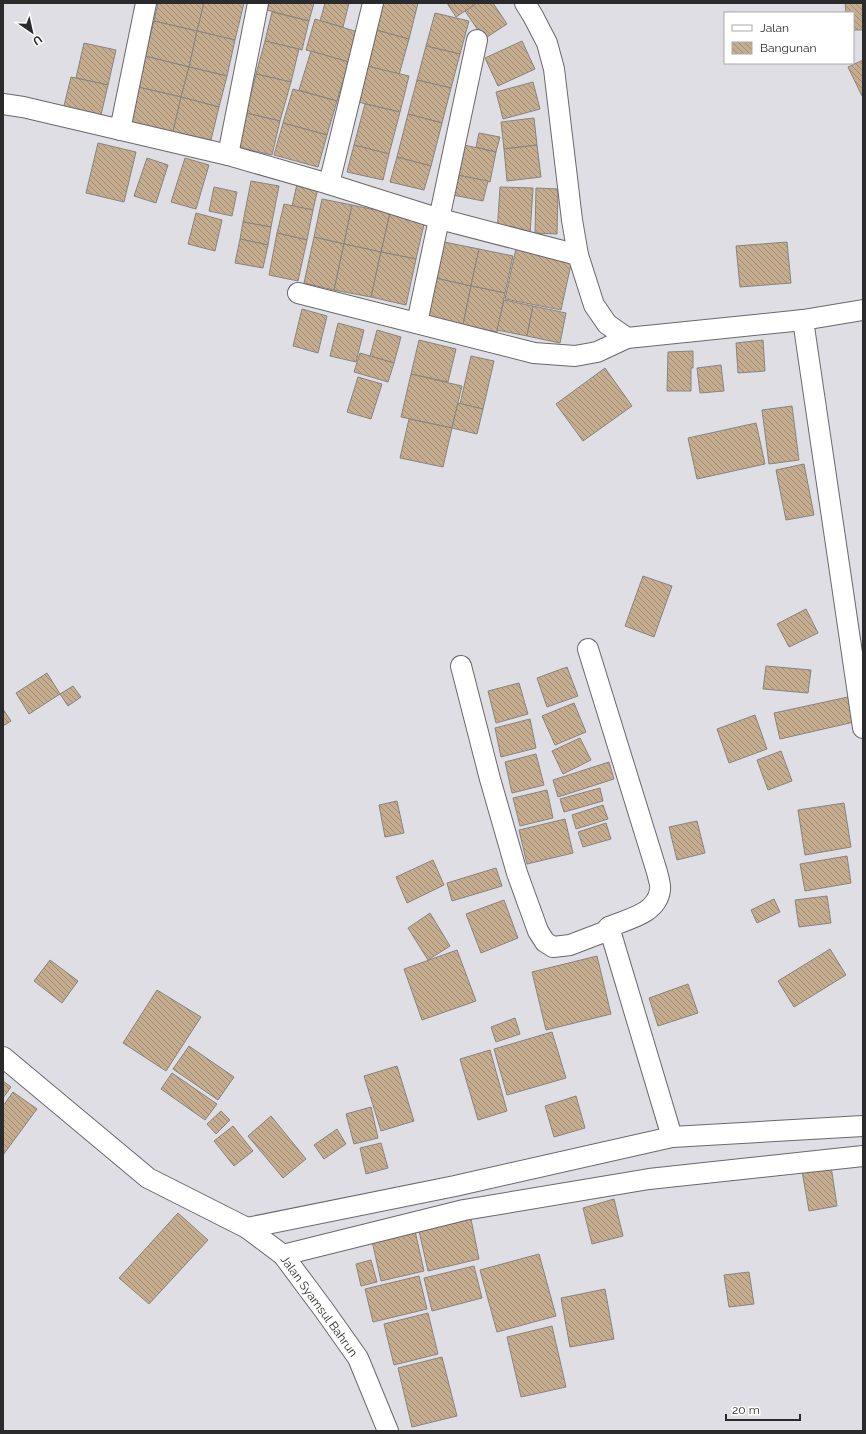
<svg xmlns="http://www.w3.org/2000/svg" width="866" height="1434" font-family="Raleway,sans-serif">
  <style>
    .building { fill: url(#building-back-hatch); stroke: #88847f }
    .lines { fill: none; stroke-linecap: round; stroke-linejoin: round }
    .minor-casing { stroke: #68686e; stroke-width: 22 }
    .minor { stroke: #fff; stroke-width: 20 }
    .labels { text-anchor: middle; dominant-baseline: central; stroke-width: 4; stroke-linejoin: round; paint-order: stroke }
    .street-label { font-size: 12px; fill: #2a2a2c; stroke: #fff }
  </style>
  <defs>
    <pattern id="building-back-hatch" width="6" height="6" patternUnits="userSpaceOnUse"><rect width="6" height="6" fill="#c5ac8f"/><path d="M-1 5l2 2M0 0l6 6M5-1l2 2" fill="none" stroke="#a08c75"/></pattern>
  </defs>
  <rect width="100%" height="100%" fill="#dedee4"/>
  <g class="building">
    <polygon points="158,3 204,3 197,31 154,21"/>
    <polygon points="204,3 244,3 235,40 197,31"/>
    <polygon points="269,3 314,3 309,21 267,10"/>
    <polygon points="325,3 349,3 343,27 320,21"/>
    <polygon points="379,3 418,3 409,39 372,29"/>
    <polygon points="447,3 477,3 456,17"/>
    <polygon points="477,3 493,3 507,24 484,39 465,11"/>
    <polygon points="845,3 863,3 863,30 853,30 853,13 846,13"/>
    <polygon points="272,12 309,21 302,50 265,41"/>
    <polygon points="435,13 469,21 460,54 426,46"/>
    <polygon points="315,19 358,32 349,62 306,50"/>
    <polygon points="154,21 197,31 189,67 145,56"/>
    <polygon points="376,30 409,39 399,75 367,66"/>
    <polygon points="197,31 235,40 227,76 189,67"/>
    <polygon points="265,41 299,49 291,82 256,74"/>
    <polygon points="522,41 535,69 498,86 485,58"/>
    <polygon points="84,43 116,50 108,85 76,78"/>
    <polygon points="426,46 460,54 451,88 417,80"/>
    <polygon points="311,51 349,62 337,101 299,90"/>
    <polygon points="145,56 189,67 181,97 138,87"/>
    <polygon points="863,60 863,95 862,96 848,67"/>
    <polygon points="367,66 409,76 400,112 358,102"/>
    <polygon points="189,67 227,76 219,107 181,97"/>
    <polygon points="256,74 291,82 280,121 246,113"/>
    <polygon points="71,77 108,85 100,119 63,110"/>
    <polygon points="417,80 451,88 442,123 408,114"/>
    <polygon points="533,82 540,109 503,119 496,92"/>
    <polygon points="138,87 181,97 173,132 129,121"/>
    <polygon points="293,89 337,101 327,135 283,123"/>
    <polygon points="181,97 219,107 211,140 173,132"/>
    <polygon points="365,104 400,112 389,154 354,145"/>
    <polygon points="246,113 280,121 272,155 237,147"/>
    <polygon points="408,114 442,123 431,166 397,157"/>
    <polygon points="534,118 537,145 504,149 501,122"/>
    <polygon points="283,123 327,135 318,167 274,155"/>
    <polygon points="479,133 500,137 496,152 476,147"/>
    <polygon points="98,143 136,152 124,202 86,193"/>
    <polygon points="354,145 389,154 383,180 347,172"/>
    <polygon points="464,145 496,152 490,182 457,175"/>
    <polygon points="537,145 541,177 507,181 504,149"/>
    <polygon points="397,157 431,166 424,190 390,182"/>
    <polygon points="147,158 168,165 156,203 134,196"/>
    <polygon points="185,158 209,165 196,209 171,202"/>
    <polygon points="457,175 488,181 483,201 453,195"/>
    <polygon points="251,181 279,186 271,227 243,222"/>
    <polygon points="297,184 318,188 313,210 292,206"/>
    <polygon points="214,187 237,192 232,216 209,211"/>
    <polygon points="500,187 533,188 530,235 497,233"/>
    <polygon points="536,188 558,189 557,234 535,233"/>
    <polygon points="322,199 352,205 344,244 314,237"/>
    <polygon points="284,204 313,210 307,240 277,233"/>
    <polygon points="352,205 390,213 381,252 344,244"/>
    <polygon points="196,213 222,220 215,251 188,244"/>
    <polygon points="390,213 425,220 416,259 381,252"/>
    <polygon points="243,222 271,227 268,245 240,239"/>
    <polygon points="277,233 307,240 298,281 269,275"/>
    <polygon points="314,237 344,244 334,290 304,283"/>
    <polygon points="240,239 268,245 263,268 235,263"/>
    <polygon points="439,241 479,249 471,286 431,277"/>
    <polygon points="787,242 791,283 740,287 736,246"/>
    <polygon points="344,244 381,252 371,297 334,290"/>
    <polygon points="517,244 573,255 561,310 505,299"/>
    <polygon points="479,249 513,256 505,293 471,286"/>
    <polygon points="381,252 416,259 406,305 371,297"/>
    <polygon points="431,277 471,286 463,325 423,317"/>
    <polygon points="471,286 505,293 497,332 463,325"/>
    <polygon points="504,300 533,306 527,336 497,330"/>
    <polygon points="533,306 566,313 560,343 527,336"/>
    <polygon points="302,309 327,316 318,353 293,346"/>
    <polygon points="338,323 364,330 356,362 330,356"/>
    <polygon points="377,330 401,337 394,363 370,356"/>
    <polygon points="419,340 456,349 448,382 411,374"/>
    <polygon points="763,340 765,371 738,373 736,343"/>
    <polygon points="693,351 693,368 691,368 691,391 667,391 668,352"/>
    <polygon points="360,353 394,363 388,382 354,372"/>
    <polygon points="471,356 494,361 483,409 460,404"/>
    <polygon points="721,365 724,391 700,393 697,368"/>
    <polygon points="605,368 632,406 583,441 556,404"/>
    <polygon points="411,374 462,386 452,428 401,417"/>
    <polygon points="358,377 382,384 371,419 347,412"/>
    <polygon points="458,403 483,409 477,434 452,428"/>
    <polygon points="792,406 799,460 769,464 762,410"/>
    <polygon points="409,419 452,428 443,467 400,458"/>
    <polygon points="756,423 765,464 697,479 688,438"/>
    <polygon points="804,464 814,515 786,520 776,470"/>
    <polygon points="643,576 672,586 654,637 625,626"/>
    <polygon points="806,609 818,633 789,647 777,624"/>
    <polygon points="766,666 811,670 808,693 763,689"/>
    <polygon points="567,667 578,696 547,707 537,678"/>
    <polygon points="47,673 60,694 29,714 16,693"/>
    <polygon points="519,683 528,714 496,723 488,691"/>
    <polygon points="73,686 81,697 68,706 60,694"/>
    <polygon points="848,697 854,722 780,739 774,713"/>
    <polygon points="574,703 586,732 555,745 542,716"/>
    <polygon points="3,709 11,721 3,726"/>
    <polygon points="755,715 767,749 729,763 717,729"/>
    <polygon points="530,719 536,748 501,757 495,728"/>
    <polygon points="580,738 591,760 563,774 552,751"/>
    <polygon points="781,751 792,781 768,790 757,760"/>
    <polygon points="536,754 544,785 512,793 505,762"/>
    <polygon points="609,762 614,779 558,797 553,780"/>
    <polygon points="600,788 603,801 564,812 560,799"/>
    <polygon points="547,790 553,818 520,826 513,798"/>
    <polygon points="397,801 404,833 385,837 379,805"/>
    <polygon points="844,803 851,847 805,855 798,810"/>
    <polygon points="603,805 608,819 576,829 572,815"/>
    <polygon points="565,819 573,853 527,864 519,830"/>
    <polygon points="697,821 705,853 677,860 669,827"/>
    <polygon points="606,823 611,839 583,847 578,832"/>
    <polygon points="847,856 851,883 805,891 800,864"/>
    <polygon points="433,860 444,885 407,903 396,877"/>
    <polygon points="496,868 502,886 452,901 447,883"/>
    <polygon points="827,896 831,923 799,927 795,900"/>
    <polygon points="774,899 780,912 757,923 751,910"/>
    <polygon points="504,900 518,938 481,953 466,914"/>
    <polygon points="430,913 450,946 428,960 408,928"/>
    <polygon points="830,949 846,975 794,1007 778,981"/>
    <polygon points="457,950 476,1001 422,1020 404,969"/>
    <polygon points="597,956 611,1014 546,1030 532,972"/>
    <polygon points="50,960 78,981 62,1003 34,981"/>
    <polygon points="688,984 698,1013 658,1026 649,998"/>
    <polygon points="157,990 201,1017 166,1071 123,1043"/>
    <polygon points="515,1018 520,1034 496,1042 491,1027"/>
    <polygon points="552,1032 566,1078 507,1095 494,1049"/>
    <polygon points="189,1046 234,1077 218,1100 173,1069"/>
    <polygon points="490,1050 507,1111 478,1120 460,1059"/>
    <polygon points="397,1066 414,1121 381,1131 364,1076"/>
    <polygon points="172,1073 217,1104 205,1120 161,1089"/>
    <polygon points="3,1081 11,1087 3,1098"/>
    <polygon points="13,1092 37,1109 3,1155 3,1106"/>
    <polygon points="576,1096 585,1128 554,1137 545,1106"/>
    <polygon points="371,1107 378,1138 354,1144 346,1114"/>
    <polygon points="221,1111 230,1120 216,1134 207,1124"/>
    <polygon points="271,1116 306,1159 283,1178 248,1136"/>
    <polygon points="233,1126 253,1151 234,1166 214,1141"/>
    <polygon points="337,1129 346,1144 324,1159 314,1145"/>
    <polygon points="381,1143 388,1168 366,1174 360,1148"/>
    <polygon points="831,1166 837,1206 809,1211 802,1171"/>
    <polygon points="614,1199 623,1236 592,1244 583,1208"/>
    <polygon points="178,1213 208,1240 149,1304 119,1278"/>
    <polygon points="471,1219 479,1259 428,1271 419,1231"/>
    <polygon points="415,1231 424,1271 381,1281 372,1241"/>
    <polygon points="539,1254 556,1316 497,1332 480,1270"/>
    <polygon points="371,1260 377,1282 361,1286 356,1264"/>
    <polygon points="474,1266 482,1298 432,1311 424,1278"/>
    <polygon points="749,1272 754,1304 729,1307 724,1275"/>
    <polygon points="419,1276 427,1309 373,1322 365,1289"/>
    <polygon points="605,1289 614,1339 570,1347 561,1298"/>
    <polygon points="428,1313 438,1354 394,1365 384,1324"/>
    <polygon points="552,1326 566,1387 521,1397 507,1337"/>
    <polygon points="442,1357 457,1416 412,1427 398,1368"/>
  </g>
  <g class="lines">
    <g class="minor-casing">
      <g id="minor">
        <polyline points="525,3 533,16 547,43 554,69 572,220 578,255 594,305 607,324 627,338 803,320 863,310"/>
        <polyline points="3,104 23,107 228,155 329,184 440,219 578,255"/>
        <polyline points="120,130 146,3"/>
        <polyline points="228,155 258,3"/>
        <polyline points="329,184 373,3"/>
        <polyline points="298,293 534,353 575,356 597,352 627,338"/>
        <polyline points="803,320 863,728"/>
        <polyline points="417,323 477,40"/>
        <path d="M588,649L657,872C658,877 661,885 660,890C657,914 627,919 609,927"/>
        <polyline points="461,666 490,779 517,873 538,931 545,942 553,947 570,945 604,932 609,927 672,1137"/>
        <polyline points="3,1057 148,1178 247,1228 283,1255 324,1310 358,1358 388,1431"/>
        <polyline points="247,1228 455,1186 672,1137 863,1126"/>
        <polyline points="283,1255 464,1210 649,1179 863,1156"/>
      </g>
    </g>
    <use href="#minor" class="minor"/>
  </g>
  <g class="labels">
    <g class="street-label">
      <text transform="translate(319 1306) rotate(54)">Jalan Syamsul Bahrun</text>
    </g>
  </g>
  <rect width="866" height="1434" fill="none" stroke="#2a2a2c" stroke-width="8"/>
  <rect x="724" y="12" width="130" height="52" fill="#ffffff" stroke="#aaaaab"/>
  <rect x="732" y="25" width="20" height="6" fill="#ffffff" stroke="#aaaaab"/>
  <text x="760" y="32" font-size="12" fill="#2a2a2c">Jalan</text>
  <rect x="732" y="42" width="20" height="12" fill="url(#building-back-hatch)" stroke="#aaaaab"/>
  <text x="760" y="52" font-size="12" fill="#2a2a2c">Bangunan</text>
  <g transform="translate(32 32) rotate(146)" stroke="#ffffff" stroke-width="3" paint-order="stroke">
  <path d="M0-3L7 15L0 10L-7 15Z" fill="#2a2a2c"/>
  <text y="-6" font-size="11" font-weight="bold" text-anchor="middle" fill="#2a2a2c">U</text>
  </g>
  <path d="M726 1414v6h74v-6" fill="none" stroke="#2a2a2c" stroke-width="2"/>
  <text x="732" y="1414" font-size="12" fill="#2a2a2c" stroke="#ffffff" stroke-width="3" paint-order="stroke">20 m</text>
</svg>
